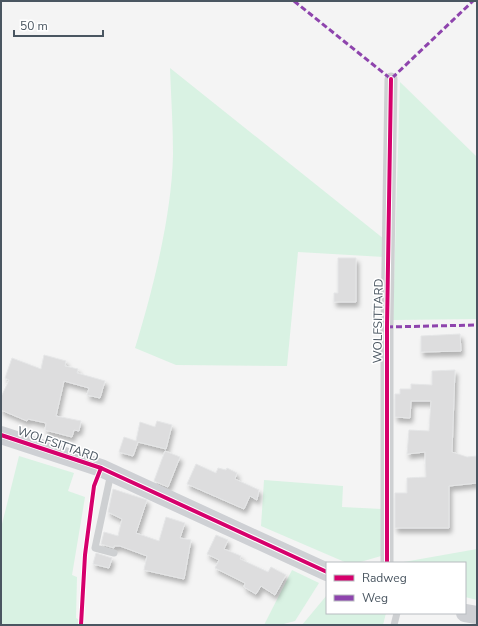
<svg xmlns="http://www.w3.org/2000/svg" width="478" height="626" font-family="'Nunito Sans',sans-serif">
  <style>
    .green { fill: #d9f2e3 }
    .building { fill: #ddddde; stroke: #e5e6e7; filter: url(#shadow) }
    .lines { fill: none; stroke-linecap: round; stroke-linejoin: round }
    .lane { stroke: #ced0d2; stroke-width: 7 }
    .street { stroke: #ced0d2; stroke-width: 13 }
    .secondary { stroke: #ced0d4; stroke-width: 18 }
    .quiet { stroke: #8e44ad; stroke-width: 3; stroke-dasharray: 6 3; stroke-linecap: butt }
    .cycleway-casing { stroke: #fff; stroke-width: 6 }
    .cycleway { stroke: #d6006c; stroke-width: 4 }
    .labels { text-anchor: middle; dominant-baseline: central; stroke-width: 3; stroke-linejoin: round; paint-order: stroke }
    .street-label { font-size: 12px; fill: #4a5661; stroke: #fff }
  </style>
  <defs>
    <filter id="shadow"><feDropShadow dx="2.5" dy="4.5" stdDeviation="2" flood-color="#0004"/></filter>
  </defs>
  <rect width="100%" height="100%" fill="#f4f4f4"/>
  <g class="green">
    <path d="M170,68L384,239V257L298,252L287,366L176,365L135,348C153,290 172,214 173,154C173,125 171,97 170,68Z"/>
    <polygon points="400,82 477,157 477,319 393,320"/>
    <polygon points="19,456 74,473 68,491 85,497 72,575 77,577 76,618 79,620 78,625 1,625 1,528"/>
    <polygon points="264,480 343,486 342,507 382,509 381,556 357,563 347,563 261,526"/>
    <polygon points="477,549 477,600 465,597 465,563 398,563"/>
    <polygon points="292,570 319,583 295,621 280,625 264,625"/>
    <polygon points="327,595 327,613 386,613 383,625 302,625"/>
  </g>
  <g class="building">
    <polygon points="338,258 356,258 356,302 334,302 334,293 338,293"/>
    <polygon points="460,334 461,351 421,352 421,336"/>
    <polygon points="44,355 66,361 65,366 78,369 77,373 105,381 100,398 87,395 89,388 64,381 56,416 81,421 79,431 74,430 72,437 45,430 46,423 28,419 27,421 1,410 1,397 9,380 5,378 12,358 41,369"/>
    <polygon points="455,370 452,452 467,457 477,456 477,483 449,486 449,528 395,528 395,493 407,493 407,478 426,477 425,452 407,454 409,430 429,431 431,401 411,401 410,418 395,417 395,394 400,394 400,389 411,389 411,384 432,385 432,371"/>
    <polygon points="157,421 172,425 166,449 138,442 133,456 119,452 124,437 136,441 140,422 155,427"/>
    <polygon points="165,451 180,457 168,487 154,481"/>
    <polygon points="196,464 216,473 218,468 226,470 227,468 237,473 235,479 259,490 257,500 250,496 244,509 187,484"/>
    <polygon points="113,489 147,500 136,533 159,541 166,517 185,523 180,538 191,540 184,579 144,570 147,556 120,546 114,546 114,548 101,544 104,532 118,536 122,519 108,512"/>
    <polygon points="216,535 228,540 224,549 241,556 240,559 268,572 271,567 286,575 275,595 261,586 256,594 244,587 245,583 215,568 219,560 207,554"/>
    <polygon points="96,553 112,558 109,568 93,564"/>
  </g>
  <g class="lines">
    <g class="lane">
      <polyline points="111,473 95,548 114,553"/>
      <polyline points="394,625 397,613"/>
    </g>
    <polyline class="street" points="387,563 387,327 391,79"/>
    <g class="secondary">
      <polyline points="1,435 101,468 327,572"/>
      <polyline points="465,613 477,615"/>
    </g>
    <g class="quiet">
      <polyline points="294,1 391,79 473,1"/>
      <polyline points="387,327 477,325"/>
    </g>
    <g class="cycleway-casing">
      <g id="cycleway">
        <polyline points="1,435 101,468 327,572"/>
        <polyline points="387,563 387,327 391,79"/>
        <polyline points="81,625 85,555 94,486 101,468"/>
      </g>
    </g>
    <use href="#cycleway" class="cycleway"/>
  </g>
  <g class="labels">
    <g class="street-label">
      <text transform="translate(378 321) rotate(-89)">WOLFSITTARD</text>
      <text transform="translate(58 444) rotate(19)">WOLFSITTARD</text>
    </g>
  </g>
  <rect width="478" height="626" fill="none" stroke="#4a5661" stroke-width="4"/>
  <rect x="326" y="562" width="140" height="52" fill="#ffffff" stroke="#b7bbc0"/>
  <rect x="334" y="575" width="20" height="6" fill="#d6006c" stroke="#b7bbc0"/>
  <text x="362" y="582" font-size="12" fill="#4a5661">Radweg</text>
  <rect x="334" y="595" width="20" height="6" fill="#8e44ad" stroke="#b7bbc0"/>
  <text x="362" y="602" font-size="12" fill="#4a5661">Weg</text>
  <path d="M14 30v6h89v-6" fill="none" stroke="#4a5661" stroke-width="2"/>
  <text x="20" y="30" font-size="12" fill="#4a5661" stroke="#ffffff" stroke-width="3" paint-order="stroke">50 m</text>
</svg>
